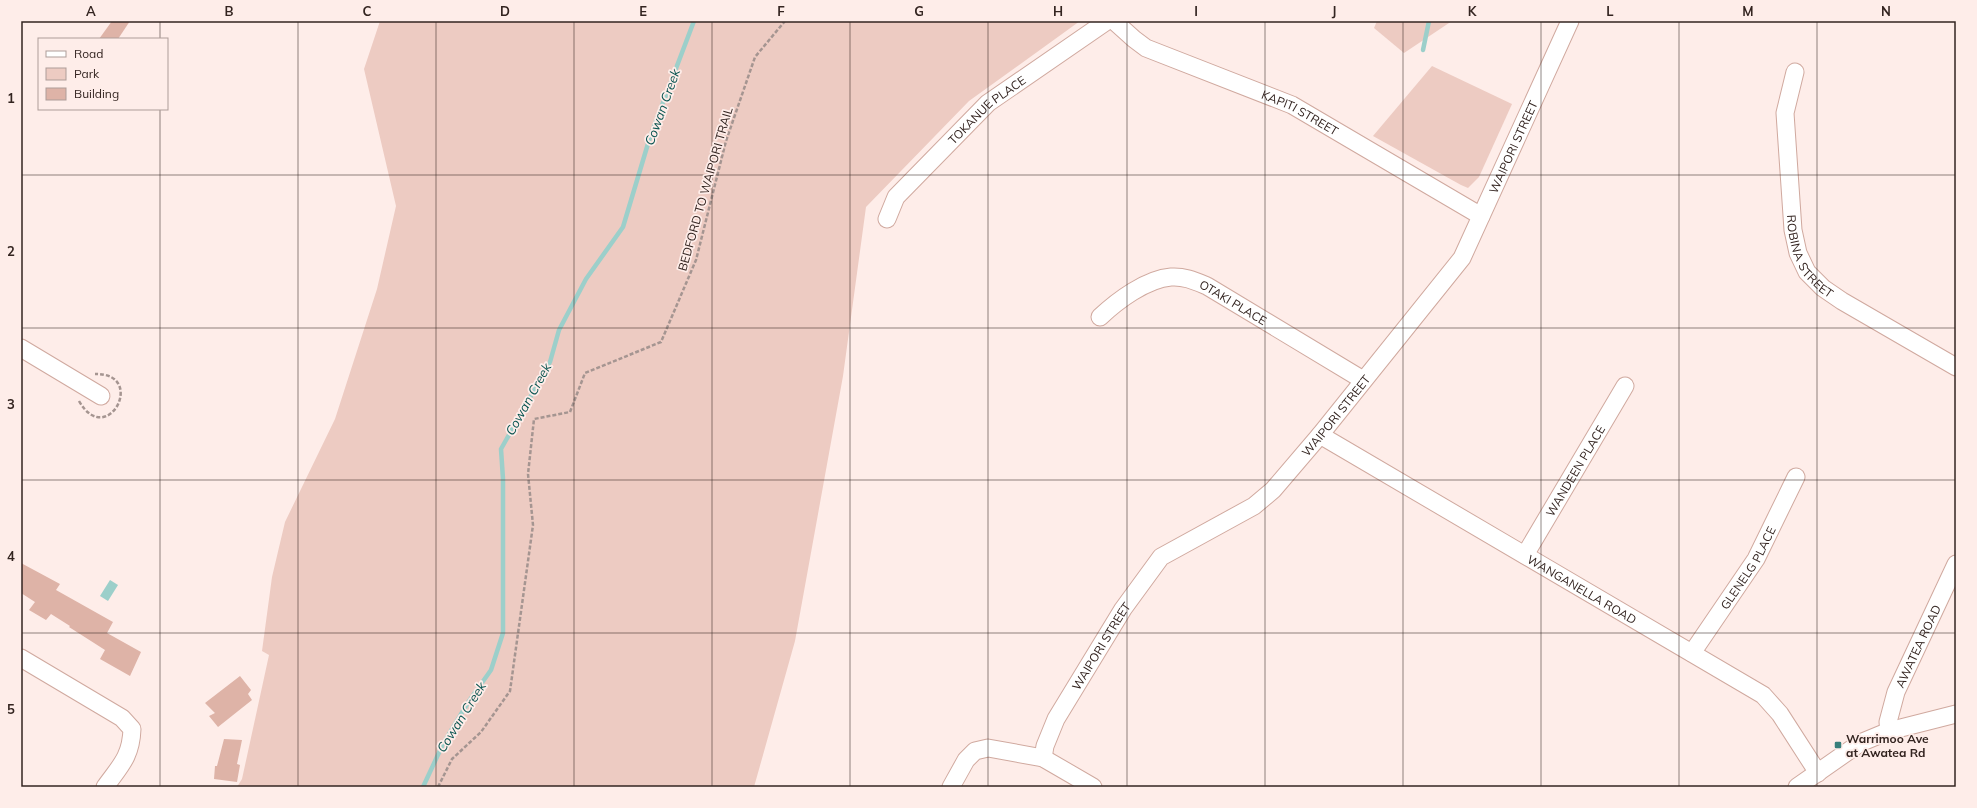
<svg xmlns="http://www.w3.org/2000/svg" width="1977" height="808" font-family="Mulish,sans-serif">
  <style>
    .green { fill: #edcbc2 }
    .water { fill: #9ccfca }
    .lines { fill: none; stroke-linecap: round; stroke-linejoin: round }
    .stream { stroke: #9ccfca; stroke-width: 4.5 }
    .building { fill: #deb3a7 }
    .minor-casing { stroke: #d0a99f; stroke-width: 19 }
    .path { stroke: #a59591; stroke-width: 2.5; stroke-dasharray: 4 2; stroke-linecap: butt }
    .minor { stroke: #fff; stroke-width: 17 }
    .grid { fill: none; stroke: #332420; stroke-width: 1; stroke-opacity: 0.55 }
    .poi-dot { fill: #387f7b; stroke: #feede9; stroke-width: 1.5 }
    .labels { text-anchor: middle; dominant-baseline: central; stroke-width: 3.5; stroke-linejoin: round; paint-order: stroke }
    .street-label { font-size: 12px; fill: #332420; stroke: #feede9 }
    .poi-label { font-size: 12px; font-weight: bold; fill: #332420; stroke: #feede9; text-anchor: start }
    .water-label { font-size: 13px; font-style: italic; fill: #085450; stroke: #feede9 }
    .neatline { fill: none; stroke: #332420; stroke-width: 1.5 }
    .grid-label { font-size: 13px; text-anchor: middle; font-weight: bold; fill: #332420 }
  </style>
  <rect width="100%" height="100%" fill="#feede9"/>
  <g class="green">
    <polygon points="380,21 1080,21 969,101 866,207 843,376 795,641 754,787 237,787 242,779 269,655 262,651 272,577 285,522 335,419 377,289 396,206 364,69"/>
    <polygon points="1377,21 1452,21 1404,53 1374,28"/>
    <polygon points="1432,66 1512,104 1479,177 1468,188 1461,185 1373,136"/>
  </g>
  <polygon class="water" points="110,580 118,585 108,601 100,596"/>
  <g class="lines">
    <g class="stream">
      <polyline points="1423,50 1429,21"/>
      <polyline points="423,787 443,744 469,701 491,670 503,633 503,479 501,449 550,362 559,330 586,279 623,227 650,137 694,21"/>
    </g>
  </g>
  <g class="building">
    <polygon points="112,21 130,21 118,39 99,39"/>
    <polygon points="21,563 60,584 56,590 113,622 107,633 141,652 130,676 100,659 105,650 69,627 70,626 51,614 46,620 29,610 35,602 21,593"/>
    <polygon points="240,676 251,690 248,694 252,700 218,727 209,716 215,713 205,703"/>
    <polygon points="224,739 242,740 237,764 240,765 237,782 214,779 215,766 217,766"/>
  </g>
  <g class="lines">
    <g class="minor-casing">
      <g id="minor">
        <path id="s1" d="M1114,21L1134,39L1146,48L1292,105L1481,216"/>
        <path id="s2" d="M1795,72L1785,113L1793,230L1798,253L1807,272L1823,288L1842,301L1956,367"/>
        <path id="s3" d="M887,219L896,197L988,103L1107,21"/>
        <path id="s4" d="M1100,317C1117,301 1146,279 1171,277C1184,276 1195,281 1207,286L1363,380"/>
        <polyline points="21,348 101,396"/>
        <path id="s5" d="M1320,435L1763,695L1780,714L1818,773"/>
        <path id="s6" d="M1525,555L1625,386"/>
        <path id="s7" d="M1692,653L1756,559L1796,477"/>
        <path d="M21,658L122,718L132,729C131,757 120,766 105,787"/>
        <path id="s8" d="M1889,731L1888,722L1896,692L1956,564"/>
        <path id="s9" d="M1043,758L1045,746L1056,719L1123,609L1161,557L1254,506L1273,490L1320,435L1462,258L1570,21"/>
        <polyline points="951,787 966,760 975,751 988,748 1043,758 1093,787"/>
        <polyline points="1797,787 1860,743 1889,731 1956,714"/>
      </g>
    </g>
    <g class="path">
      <path d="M79,401C107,450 148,373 95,374"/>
      <polyline points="438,787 452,759 481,732 510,691 533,525 528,474 534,419 570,412 585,373 661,342 696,260 726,141 755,57 785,21"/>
    </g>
    <use href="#minor" class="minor"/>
  </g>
  <path class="grid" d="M160,21V39M298,21V787M436,21V787M574,21V787M712,21V787M850,21V787M988,21V787M1127,21V787M1265,21V787M1403,21V787M1541,21V787M1679,21V787M1817,21V787M160,109V787M21,175H1956M21,328H1956M21,480H1956M21,633H1956"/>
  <rect class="poi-dot" x="1834" y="741" width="8" height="8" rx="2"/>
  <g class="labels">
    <g class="street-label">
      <text stroke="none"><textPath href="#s3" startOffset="150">TOKANUE PLACE</textPath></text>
      <text stroke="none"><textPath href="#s1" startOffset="209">KAPITI STREET</textPath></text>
      <text stroke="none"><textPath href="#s9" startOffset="787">WAIPORI STREET</textPath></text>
      <text transform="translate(705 189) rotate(-74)">BEDFORD TO WAIPORI TRAIL</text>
      <text stroke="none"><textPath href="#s2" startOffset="191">ROBINA STREET</textPath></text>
      <text stroke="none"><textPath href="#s4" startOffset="151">OTAKI PLACE</textPath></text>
      <text stroke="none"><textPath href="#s9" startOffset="463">WAIPORI STREET</textPath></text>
      <text stroke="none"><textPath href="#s6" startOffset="98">WANDEEN PLACE</textPath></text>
      <text stroke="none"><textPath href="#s7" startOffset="102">GLENELG PLACE</textPath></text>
      <text stroke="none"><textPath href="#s5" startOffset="304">WANGANELLA ROAD</textPath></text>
      <text stroke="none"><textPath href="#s9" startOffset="127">WAIPORI STREET</textPath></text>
      <text stroke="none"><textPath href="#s8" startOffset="91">AWATEA ROAD</textPath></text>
    </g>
    <g class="poi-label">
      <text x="1846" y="738">Warrimoo Ave<tspan x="1846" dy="14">at Awatea Rd</tspan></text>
    </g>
    <g class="water-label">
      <text transform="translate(662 107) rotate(-70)">Cowan Creek</text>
      <text transform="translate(528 399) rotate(-61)">Cowan Creek</text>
      <text transform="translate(461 717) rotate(-58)">Cowan Creek</text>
    </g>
  </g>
  <rect width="1977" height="808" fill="none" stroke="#feede9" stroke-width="44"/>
  <rect x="38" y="38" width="130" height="72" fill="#feede9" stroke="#ad9d99"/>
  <rect x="46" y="51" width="20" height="6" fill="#ffffff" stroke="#ad9d99"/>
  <text x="74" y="58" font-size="12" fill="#332420">Road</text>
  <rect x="46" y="68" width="20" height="12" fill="#edcbc2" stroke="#ad9d99"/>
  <text x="74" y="78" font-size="12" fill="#332420">Park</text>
  <rect x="46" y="88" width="20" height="12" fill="#deb3a7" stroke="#ad9d99"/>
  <text x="74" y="98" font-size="12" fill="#332420">Building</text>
  <rect x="22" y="22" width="1933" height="764" class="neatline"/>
  <g class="grid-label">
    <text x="91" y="16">A</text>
    <text x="229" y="16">B</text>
    <text x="367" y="16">C</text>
    <text x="505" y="16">D</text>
    <text x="643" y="16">E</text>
    <text x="781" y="16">F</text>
    <text x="919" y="16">G</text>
    <text x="1058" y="16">H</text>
    <text x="1196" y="16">I</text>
    <text x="1334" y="16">J</text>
    <text x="1472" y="16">K</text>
    <text x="1610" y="16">L</text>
    <text x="1748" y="16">M</text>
    <text x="1886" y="16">N</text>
    <text x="11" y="103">1</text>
    <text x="11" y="256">2</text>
    <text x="11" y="409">3</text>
    <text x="11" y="561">4</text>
    <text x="11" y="714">5</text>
  </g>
</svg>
